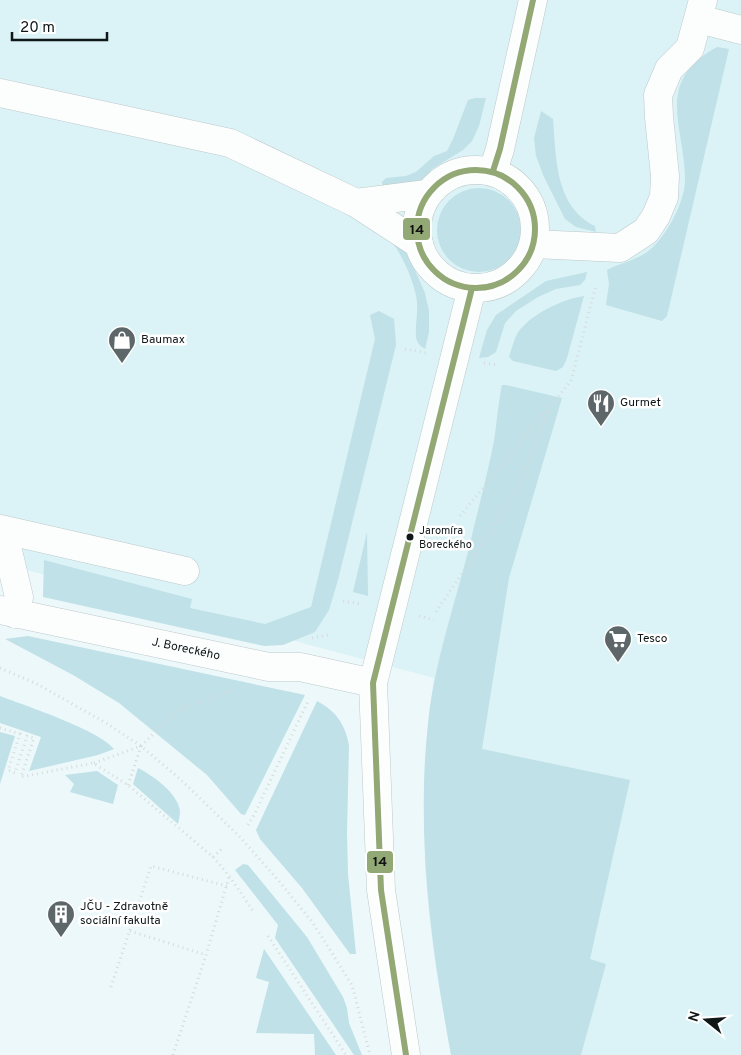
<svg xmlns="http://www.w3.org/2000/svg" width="741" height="1055" font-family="Overpass,sans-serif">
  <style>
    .built { fill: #dbf3f6 }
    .green { fill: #bfe1e7 }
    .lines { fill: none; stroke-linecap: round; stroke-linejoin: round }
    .minor-casing { stroke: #bec8ca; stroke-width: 29 }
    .path { stroke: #d7dadb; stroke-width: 3; stroke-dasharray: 1 4; stroke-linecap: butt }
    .minor { stroke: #fcfefe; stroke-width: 28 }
    .bus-1-casing { stroke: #fff; stroke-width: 10 }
    .bus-1 { stroke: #93a975; stroke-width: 6 }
    .bus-dot { fill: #0f1719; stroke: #fff; stroke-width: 2 }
    .labels { text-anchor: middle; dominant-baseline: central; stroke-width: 5; stroke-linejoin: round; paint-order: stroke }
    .bus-label { font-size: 11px; fill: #0f1719; stroke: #fff; text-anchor: start }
    .poi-label { font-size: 12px; fill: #0f1719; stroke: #fff; text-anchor: start }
    .street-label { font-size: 12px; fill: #0f1719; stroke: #fff }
    .line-badge { stroke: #fff; stroke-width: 2 }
    .pale-badge-label { font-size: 14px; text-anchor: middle; font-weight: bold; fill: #111 }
  </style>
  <rect width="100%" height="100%" fill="#edf8fa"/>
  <polygon class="built" points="0,0 741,0 741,1055 451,1055 435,962 429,914 425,868 424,774 428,724 434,678 0,563"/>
  <g class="green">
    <path d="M717,47L729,49L667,316L662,321L606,305L609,284L607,270C622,262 639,260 652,248C667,234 685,202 685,180C685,126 653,82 717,47Z"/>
    <polygon points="475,98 486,98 479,126 472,141 463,150 432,169 424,179 416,183 383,189 382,182 386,178 406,176 416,172 434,156 447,151 453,139 468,100"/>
    <path d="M541,111L553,119C556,157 555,207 595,226L596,232L576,227L565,219L544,177L536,156L534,138Z"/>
    <circle cx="479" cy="230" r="42"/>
    <path d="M373,221L402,241L425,293L429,311V332L425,349C420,346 417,343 416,337C415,327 418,313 417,302C416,286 401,251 390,240C385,235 379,234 373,232Z"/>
    <polygon points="587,272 585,280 580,285 556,289 538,297 516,311 505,323 496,352 488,357 479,358 487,330 496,315 546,281"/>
    <path d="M584,296L567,358L563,367L556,371L513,361L509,357C512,348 514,338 519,331C533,313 563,299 584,296Z"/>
    <polygon points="379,311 394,319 396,345 338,580 329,610 315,632 283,645 264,646 43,597 44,560 192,599 190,608 265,624 311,607 375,339 370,315"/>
    <path d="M502,385H506L562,398L509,578L482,749L630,780L590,959L606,964L581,1055H451C431,946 416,836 428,724C434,664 454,607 469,548C477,513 487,477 494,441C497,422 498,404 502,385Z"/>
    <polygon points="367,532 368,596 353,592"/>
    <polygon points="28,636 305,695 245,815 241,814 207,775 119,703 73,675 5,639"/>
    <path d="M0,696C26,706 99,730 114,749L98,755L29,771L41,737L0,723Z"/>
    <path d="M317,701C336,711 345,724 349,745L347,833L348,874L356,954H350L302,888L260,839L256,830Z"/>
    <polygon points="0,732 15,736 0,784"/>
    <path d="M138,768C153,776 177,792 180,811C180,815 179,820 178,824L133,784Z"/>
    <polygon points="97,771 118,785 113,804 70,792 74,784 65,775"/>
    <polygon points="243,864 248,865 307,937 343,997 347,1008 349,1023 362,1055 354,1055 275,938 278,925 235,870"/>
    <polygon points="264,949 336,1055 315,1055 314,1034 256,1033 269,982 256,978"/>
  </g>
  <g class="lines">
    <g class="minor-casing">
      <g id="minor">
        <polyline points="699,19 741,30"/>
        <polyline points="0,93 230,143 356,203 419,244"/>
        <circle cx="476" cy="229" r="59"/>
        <polyline points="493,171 500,149 533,0"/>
        <polyline points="356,203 427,194"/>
        <polyline points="534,244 620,248 646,231 656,216 664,197 665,176 659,117 658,95 669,69 690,48 703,0"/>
        <polyline points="0,529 185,571"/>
        <polyline points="3,530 19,597 15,614"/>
        <path id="s1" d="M0,610L269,667H300L373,683"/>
        <polyline points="406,1055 381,890 373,683 472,288"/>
      </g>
    </g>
    <g class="path">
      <polyline points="405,349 426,353"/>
      <polyline points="484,363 497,365"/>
      <polyline points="460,516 571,381 596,285"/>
      <polyline points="343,601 362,604"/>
      <polyline points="436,612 514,496 549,411"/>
      <polyline points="419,616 434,620"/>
      <polyline points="312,638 328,635"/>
      <polyline points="0,668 37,684 106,723 141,746 180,779 238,835 278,880 313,923 352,985 370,1055"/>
      <polyline points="0,728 20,734 8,770 15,773 27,736 34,738 21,777 93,763 128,785 213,857 230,877 253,911"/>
      <polyline points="141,746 173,715 187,706 230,691"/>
      <polyline points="94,763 141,746 128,785"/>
      <polyline points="248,825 254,815 309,699"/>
      <polyline points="213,857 224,847"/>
      <polyline points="130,931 206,955"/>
      <polyline points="268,936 346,1055"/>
      <polyline points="111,987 151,866 227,886"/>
      <polyline points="173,1055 206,955 229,877"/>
    </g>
    <use href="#minor" class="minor"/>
    <g class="bus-1-casing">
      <g id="bus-1">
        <circle cx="476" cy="229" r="59"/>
        <polyline points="493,171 500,149 533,0"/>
        <polyline points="406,1055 381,890 373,683 472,288"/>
      </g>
    </g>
    <use href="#bus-1" class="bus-1"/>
  </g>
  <defs>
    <g id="shop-pin" transform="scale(1.4375)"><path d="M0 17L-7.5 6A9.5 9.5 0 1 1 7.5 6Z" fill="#5d6668" stroke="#fff"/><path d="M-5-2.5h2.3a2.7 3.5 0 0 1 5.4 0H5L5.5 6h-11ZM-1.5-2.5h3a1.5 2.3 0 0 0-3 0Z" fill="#fff"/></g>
    <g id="restaurant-pin" transform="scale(1.4375)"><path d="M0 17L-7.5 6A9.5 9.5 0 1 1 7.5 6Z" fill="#5d6668" stroke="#fff"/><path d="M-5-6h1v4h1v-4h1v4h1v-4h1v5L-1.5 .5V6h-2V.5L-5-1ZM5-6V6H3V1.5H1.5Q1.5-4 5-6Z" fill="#fff"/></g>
    <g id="supermarket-pin" transform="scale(1.4375)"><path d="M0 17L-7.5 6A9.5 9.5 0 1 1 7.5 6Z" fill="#5d6668" stroke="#fff"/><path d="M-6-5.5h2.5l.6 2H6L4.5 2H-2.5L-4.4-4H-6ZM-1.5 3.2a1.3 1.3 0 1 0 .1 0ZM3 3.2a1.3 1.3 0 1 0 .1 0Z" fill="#fff"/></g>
    <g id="building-pin" transform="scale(1.4375)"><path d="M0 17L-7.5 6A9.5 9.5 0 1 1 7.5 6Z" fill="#5d6668" stroke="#fff"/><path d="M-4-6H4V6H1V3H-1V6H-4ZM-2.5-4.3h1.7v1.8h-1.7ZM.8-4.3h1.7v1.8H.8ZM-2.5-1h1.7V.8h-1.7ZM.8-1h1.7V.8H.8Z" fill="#fff"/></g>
  </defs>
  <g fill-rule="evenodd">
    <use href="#shop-pin" x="122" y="340"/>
    <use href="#restaurant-pin" x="601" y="403"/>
    <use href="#supermarket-pin" x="618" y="639"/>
    <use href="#building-pin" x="61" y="914"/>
  </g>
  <circle class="bus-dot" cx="410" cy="537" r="4.5"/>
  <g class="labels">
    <g class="bus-label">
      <text x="419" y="531">Jaromíra<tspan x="419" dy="14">Boreckého</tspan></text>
    </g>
    <g class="poi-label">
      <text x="141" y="340">Baumax</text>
      <text x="620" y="403">Gurmet</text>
      <text x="637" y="639">Tesco</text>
      <text x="80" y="907">JČU - Zdravotně<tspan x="80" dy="14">sociální fakulta</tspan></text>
    </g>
    <g class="street-label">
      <text stroke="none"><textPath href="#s1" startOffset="190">J. Boreckého</textPath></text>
    </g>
  </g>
  <g class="line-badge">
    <rect x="402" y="217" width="29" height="24" rx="5" fill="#93a975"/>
    <rect x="366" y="850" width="28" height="24" rx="5" fill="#93a975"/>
  </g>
  <g class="pale-badge-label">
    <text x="417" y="234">14</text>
    <text x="380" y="866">14</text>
  </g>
  <g transform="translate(706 1020) rotate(287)" stroke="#ffffff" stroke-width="4" paint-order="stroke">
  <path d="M0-4L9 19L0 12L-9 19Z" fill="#0f1719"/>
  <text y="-8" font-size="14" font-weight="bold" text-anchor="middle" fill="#0f1719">N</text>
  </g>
  <path d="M12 32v8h95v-8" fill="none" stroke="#0f1719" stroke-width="2.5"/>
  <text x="20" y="32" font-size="15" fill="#0f1719" stroke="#ffffff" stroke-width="4" paint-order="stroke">20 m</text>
</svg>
